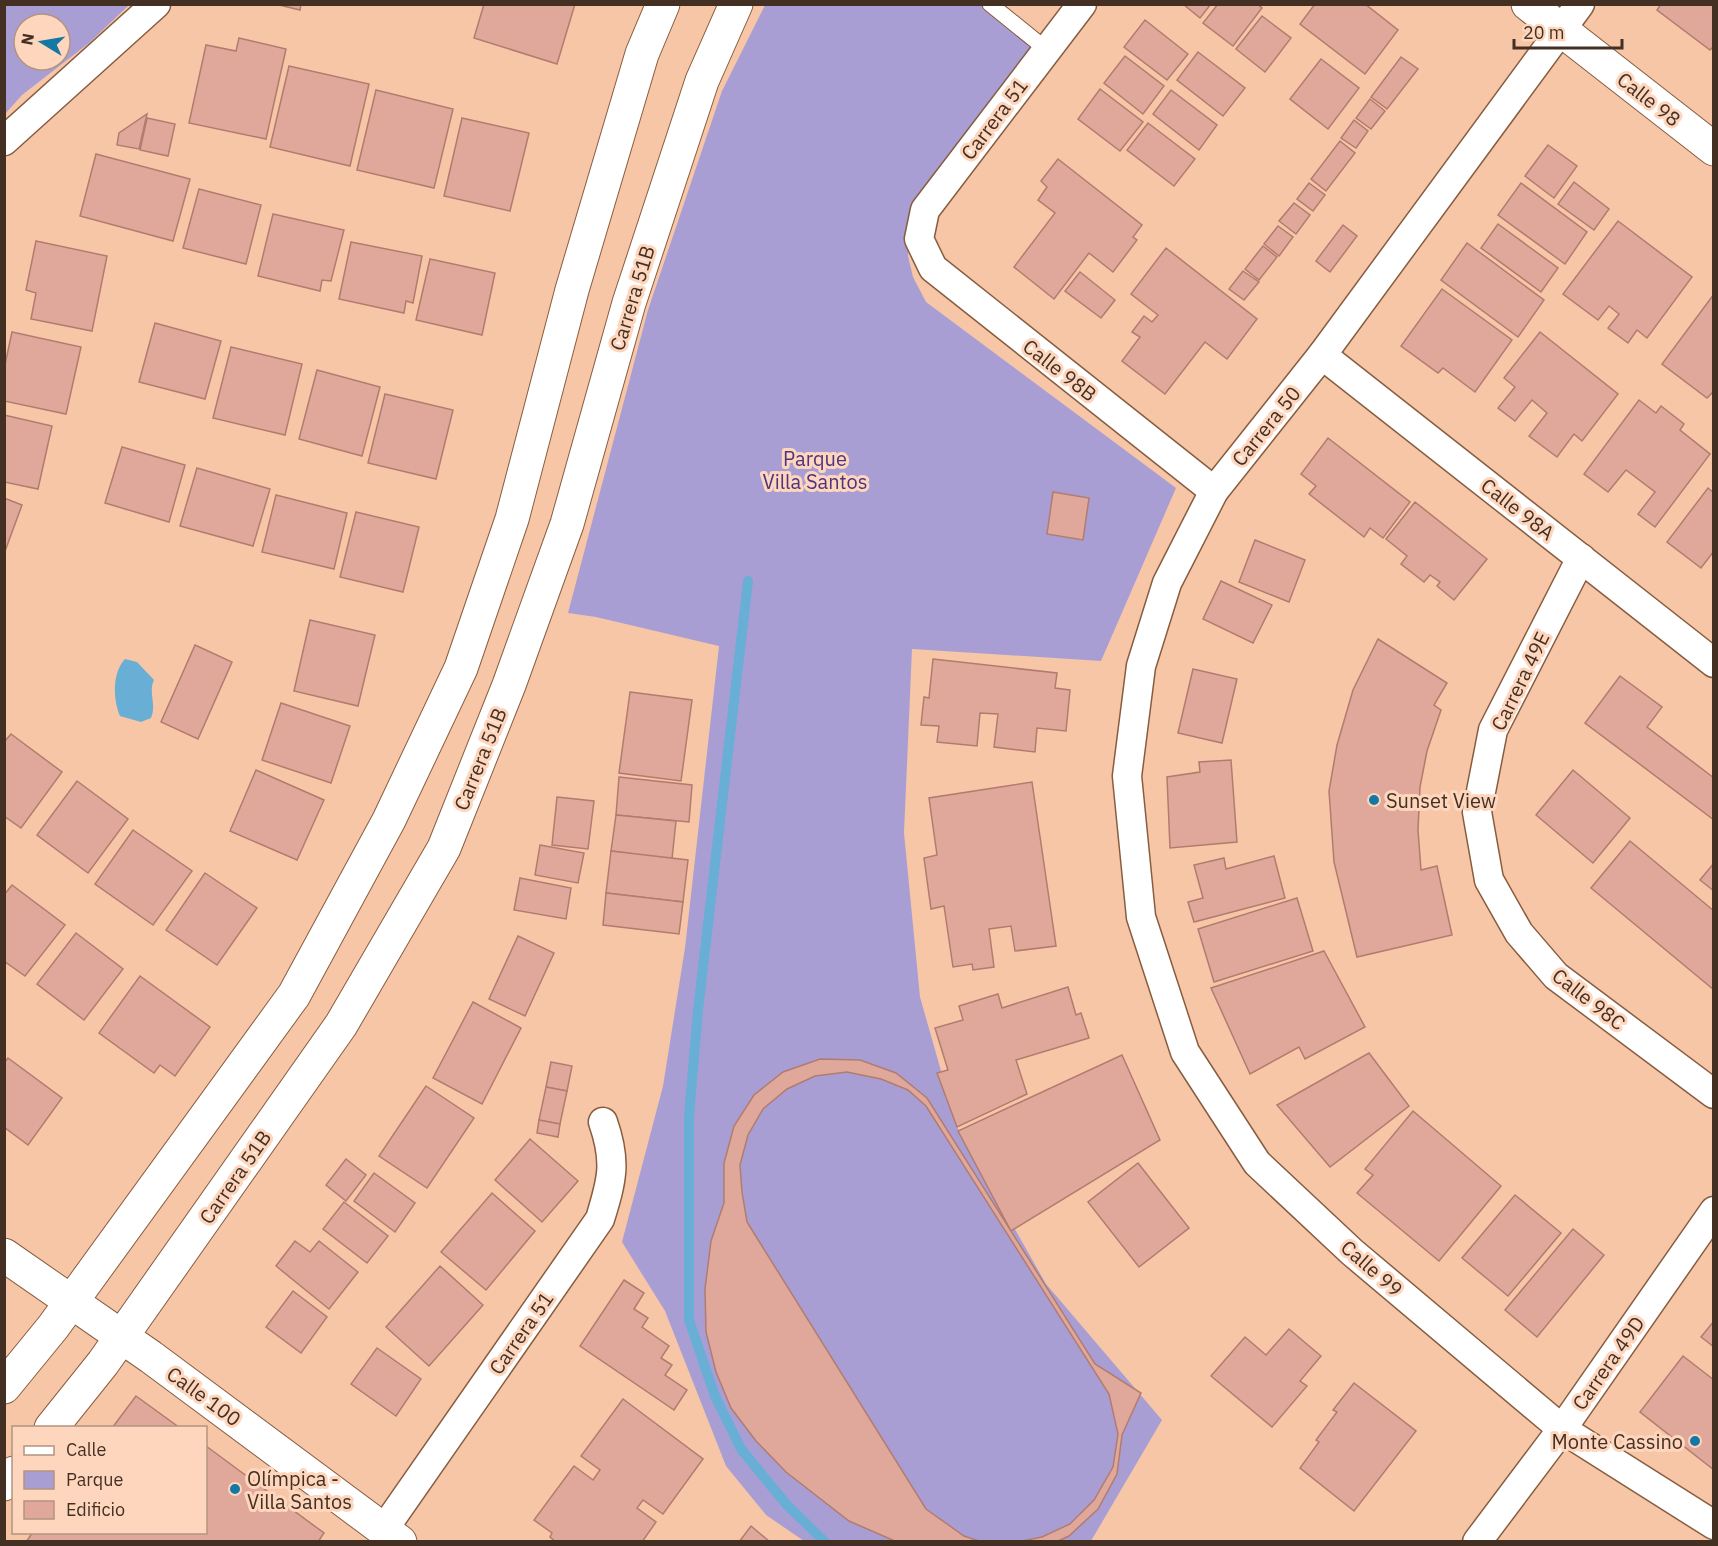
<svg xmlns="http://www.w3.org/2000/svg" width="1718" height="1546" font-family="'IBM Plex Sans',sans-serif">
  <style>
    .green { fill: #a99ed4; fill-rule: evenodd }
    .water { fill: #69aed4 }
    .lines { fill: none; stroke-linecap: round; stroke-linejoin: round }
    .stream { stroke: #69aed4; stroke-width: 10 }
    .building { fill: #e0a89a; stroke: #b17c6f; stroke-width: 1.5 }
    .service-casing { stroke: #875d40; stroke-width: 17 }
    .minor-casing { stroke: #875d40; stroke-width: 31 }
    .tertiary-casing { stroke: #875d40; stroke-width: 35 }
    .secondary-casing { stroke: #875d40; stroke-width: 35 }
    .service { stroke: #fff; stroke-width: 15 }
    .minor { stroke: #fff; stroke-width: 28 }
    .tertiary { stroke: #fff; stroke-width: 33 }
    .secondary { stroke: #fff; stroke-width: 33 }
    .poi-dot { fill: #1378a3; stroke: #fed6bd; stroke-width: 2 }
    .labels { text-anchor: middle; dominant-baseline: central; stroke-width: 6; stroke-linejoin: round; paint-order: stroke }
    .street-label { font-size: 20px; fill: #433023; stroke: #fed6bd }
    .park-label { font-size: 20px; fill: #4b357e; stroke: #fed6bd }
    .poi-label { font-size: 20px; fill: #433023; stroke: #fed6bd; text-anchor: start }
  </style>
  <rect width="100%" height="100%" fill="#f7c6a7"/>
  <g class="green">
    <path d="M5,4H129V5L89,43L22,95L5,114ZM24,24H60V60H24Z"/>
    <polygon points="765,5 1004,5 1044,37 909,226 908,256 913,277 926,302 1176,488 1101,661 912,649 904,833 920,997 957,1127 1046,1284 1162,1420 1091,1541 804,1541 766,1515 726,1466 665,1311 622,1242 663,1086 685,948 719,646 596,617 568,613 648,310 722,91"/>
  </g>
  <path class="water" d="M125,659L137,662L154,680C148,692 157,705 151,718L141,722L120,716C113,699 112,673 125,659Z"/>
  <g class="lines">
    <polyline class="stream" points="748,581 698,1010 689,1116 689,1320 715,1396 741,1449 787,1505 825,1542"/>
  </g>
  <g class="building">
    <polygon points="275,4 301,4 300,10"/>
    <polygon points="484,4 575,4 557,64 474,38"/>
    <polygon points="1183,4 1211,4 1200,18"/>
    <polygon points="1218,4 1257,4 1262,8 1233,46 1203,23"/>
    <polygon points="1315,4 1365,4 1398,30 1365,74 1300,24"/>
    <polygon points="1661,4 1714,4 1714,46 1710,50 1657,10"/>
    <polygon points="1262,16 1291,38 1265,72 1236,49"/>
    <polygon points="1145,20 1188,54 1167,80 1124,47"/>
    <polygon points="239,38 286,49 266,139 189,123 206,45 236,51"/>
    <polygon points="1198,52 1245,88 1223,116 1177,80"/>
    <polygon points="1125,56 1164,86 1143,114 1104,83"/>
    <polygon points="1401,57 1418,69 1387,109 1371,97"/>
    <polygon points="1321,59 1359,88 1328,129 1290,99"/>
    <polygon points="289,66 369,84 350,166 270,147"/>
    <polygon points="1100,89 1143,122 1120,151 1078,119"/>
    <polygon points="376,90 453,109 434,188 357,170"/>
    <polygon points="1171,90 1217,125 1199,150 1153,114"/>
    <polygon points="1370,99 1385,111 1371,129 1356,118"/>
    <polygon points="147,114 139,149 117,145 119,133"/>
    <polygon points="147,118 175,124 168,156 140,150"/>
    <polygon points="462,118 529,133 510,211 444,196"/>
    <polygon points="1354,120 1368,131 1356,148 1341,138"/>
    <polygon points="1148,123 1195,159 1174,186 1127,150"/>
    <polygon points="1340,141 1355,153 1326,191 1311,179"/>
    <polygon points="1548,145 1577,166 1554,198 1525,176"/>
    <polygon points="96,154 190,179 173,241 80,216"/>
    <polygon points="1058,159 1142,225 1133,237 1137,240 1113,272 1089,253 1054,299 1014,267 1055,213 1038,200 1047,187 1041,181"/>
    <polygon points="1574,182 1609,209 1594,230 1558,204"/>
    <polygon points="1309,183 1325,195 1313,211 1297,199"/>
    <polygon points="1521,183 1587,232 1565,264 1498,215"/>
    <polygon points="199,189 261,205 246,264 183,248"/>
    <polygon points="1294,203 1310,215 1296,234 1279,221"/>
    <polygon points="273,214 344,230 331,281 322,280 320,291 258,276"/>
    <polygon points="1618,221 1692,277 1647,338 1637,330 1628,343 1608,328 1619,314 1609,306 1598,320 1563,294"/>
    <polygon points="1498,224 1558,268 1541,292 1481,248"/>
    <polygon points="1343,225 1357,236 1330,272 1316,261"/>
    <polygon points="1278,226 1293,237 1279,256 1264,244"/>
    <polygon points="36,241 107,256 92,331 31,319 36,293 26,290"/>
    <polygon points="351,242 422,256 413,303 406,301 404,313 339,299"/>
    <polygon points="1467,243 1544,300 1518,337 1441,280"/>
    <polygon points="1263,246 1277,257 1259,280 1245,269"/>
    <polygon points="1166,248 1257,319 1227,359 1205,342 1165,394 1122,361 1140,337 1132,332 1144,316 1152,322 1158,315 1131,294"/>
    <polygon points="430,259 495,273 482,335 416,320"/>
    <polygon points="1243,271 1259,282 1244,300 1229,289"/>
    <polygon points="1080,272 1115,300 1101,318 1065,291"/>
    <polygon points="1442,289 1512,340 1475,392 1443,368 1438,373 1401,346"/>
    <polygon points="1714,294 1714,391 1707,398 1662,364"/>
    <polygon points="155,323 221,341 205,399 139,382"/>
    <polygon points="12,332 81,347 66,414 4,401 4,369"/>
    <polygon points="1540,332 1618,394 1582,441 1574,434 1557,457 1529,436 1547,413 1532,400 1515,421 1498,408 1515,387 1504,378"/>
    <polygon points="231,347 302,364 285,435 213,418"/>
    <polygon points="317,370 380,387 362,456 299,439"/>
    <polygon points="385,394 453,410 436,479 368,463"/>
    <polygon points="1639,400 1656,413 1661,406 1684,424 1680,430 1710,454 1655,527 1638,514 1655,492 1626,470 1608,492 1584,474"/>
    <polygon points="4,415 52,426 38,489 4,482"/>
    <polygon points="1328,438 1410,502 1383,538 1370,528 1364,537 1309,494 1316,486 1301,474"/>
    <polygon points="122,447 185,465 169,522 105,503"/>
    <polygon points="197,468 270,489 253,546 180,526"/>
    <polygon points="1708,488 1714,493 1714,551 1701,568 1667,542"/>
    <polygon points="1053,492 1089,498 1083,540 1047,534"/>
    <polygon points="276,495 347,513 334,569 262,552"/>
    <polygon points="4,498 22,505 4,554"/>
    <polygon points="1415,502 1487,559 1454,600 1437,586 1440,582 1430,575 1424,582 1401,564 1407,556 1386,539"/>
    <polygon points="356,512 419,527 403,592 340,577"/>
    <polygon points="1255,540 1305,560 1289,602 1239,582"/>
    <polygon points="1221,581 1272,605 1253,643 1203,619"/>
    <polygon points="310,620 375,635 358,706 294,691"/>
    <polygon points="1378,639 1447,683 1434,705 1441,710 1427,751 1420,787 1418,830 1421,870 1437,866 1452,935 1357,957 1334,862 1329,791 1337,745 1353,690"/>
    <polygon points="195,645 232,662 198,739 161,722"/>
    <polygon points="933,659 1057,673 1055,688 1070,690 1066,731 1037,728 1035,752 994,747 998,714 980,713 977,746 937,742 939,726 921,725 924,697 929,698"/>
    <polygon points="1193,669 1237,679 1222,743 1178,733"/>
    <polygon points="1620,676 1662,707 1647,727 1714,778 1714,820 1585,723"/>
    <polygon points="630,692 692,700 681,781 619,773"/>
    <polygon points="281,703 350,726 331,783 262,760"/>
    <polygon points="11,734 62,772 21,828 4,816 4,742"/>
    <polygon points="1231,760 1237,842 1170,848 1167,777 1200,772 1199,762"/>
    <polygon points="256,770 324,800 297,860 230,831"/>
    <polygon points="1573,770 1630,818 1593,863 1536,815"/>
    <polygon points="619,777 692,785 689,822 616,815"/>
    <polygon points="77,781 128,819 88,873 37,835"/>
    <polygon points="1032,782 1056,946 1015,951 1011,926 989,929 994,967 973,970 972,964 953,967 944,906 931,909 924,858 937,855 929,798"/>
    <polygon points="557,797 594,801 588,849 552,845"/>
    <polygon points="616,815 676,821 672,859 611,851"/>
    <polygon points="133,830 192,871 153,925 95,884"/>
    <polygon points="1630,841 1714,911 1714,990 1591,888"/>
    <polygon points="540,845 584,853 578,883 535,875"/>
    <polygon points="611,851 688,860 683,902 606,893"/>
    <polygon points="1274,856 1285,898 1194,922 1188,902 1203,898 1194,865 1224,858 1226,869"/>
    <polygon points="1714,863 1714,891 1700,880"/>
    <polygon points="205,873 257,908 217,965 166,930"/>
    <polygon points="520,878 571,888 566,919 514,910"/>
    <polygon points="12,885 65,925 25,976 4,961 4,895"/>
    <polygon points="606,893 683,902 679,934 603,925"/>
    <polygon points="1297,898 1313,951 1214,982 1198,929"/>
    <polygon points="76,933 123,969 84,1020 37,984"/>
    <polygon points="518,936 554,953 525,1016 489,999"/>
    <polygon points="1324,951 1365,1027 1305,1059 1299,1047 1250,1074 1211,988"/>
    <polygon points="140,976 210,1027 175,1076 160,1065 154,1073 99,1033"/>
    <polygon points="1068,987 1076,1015 1081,1013 1089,1038 1016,1060 1027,1094 957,1127 937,1073 948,1070 935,1028 963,1020 959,1006 998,994 1002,1008"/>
    <polygon points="473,1002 521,1028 482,1104 433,1078"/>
    <polygon points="1369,1053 1409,1106 1330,1167 1277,1105"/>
    <polygon points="1122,1055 1160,1140 1011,1231 958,1131"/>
    <polygon points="8,1058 62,1098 28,1145 4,1127 4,1063"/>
    <polygon points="820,1059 860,1060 896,1073 927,1098 1095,1364 1141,1393 1122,1435 1117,1474 1098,1509 1069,1536 1056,1542 1017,1542 1042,1537 1070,1524 1094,1500 1113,1467 1118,1434 1109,1394 926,1106 908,1090 881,1079 847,1072 815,1076 787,1089 763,1109 748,1135 740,1165 742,1192 747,1222 926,1509 964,1536 982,1542 897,1542 849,1521 786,1472 756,1441 731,1408 716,1372 706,1332 705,1289 711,1241 724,1203 724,1163 734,1126 754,1095 783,1072"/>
    <polygon points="551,1062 572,1066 567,1091 546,1087"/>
    <polygon points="426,1086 474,1118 427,1188 379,1156"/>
    <polygon points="546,1087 567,1091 560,1124 539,1120"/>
    <polygon points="1413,1111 1501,1186 1439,1261 1357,1193 1373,1175 1365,1169"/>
    <polygon points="539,1120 560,1124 558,1137 537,1133"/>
    <polygon points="530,1139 578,1181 542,1222 495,1180"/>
    <polygon points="346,1159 366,1175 346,1201 326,1185"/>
    <polygon points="1138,1163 1189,1228 1139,1267 1088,1202"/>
    <polygon points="374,1173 415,1203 395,1232 354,1201"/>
    <polygon points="492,1193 535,1231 486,1290 441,1252"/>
    <polygon points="1515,1195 1561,1233 1508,1296 1462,1258"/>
    <polygon points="344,1202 388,1236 367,1263 323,1229"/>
    <polygon points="1573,1229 1604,1255 1537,1337 1505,1310"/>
    <polygon points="295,1241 310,1252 319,1241 358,1272 329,1309 276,1266"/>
    <polygon points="440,1266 483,1305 429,1366 386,1327"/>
    <polygon points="624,1280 644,1293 634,1309 648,1318 642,1327 669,1346 661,1358 672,1365 665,1375 687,1390 674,1410 580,1346"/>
    <polygon points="293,1291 327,1317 301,1353 266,1327"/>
    <polygon points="1714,1321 1714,1347 1701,1337"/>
    <polygon points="1289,1329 1321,1356 1300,1381 1307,1386 1272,1427 1211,1376 1245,1337 1266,1355"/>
    <polygon points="377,1348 421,1379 396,1416 351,1384"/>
    <polygon points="1683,1356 1714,1380 1714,1470 1640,1412"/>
    <polygon points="1354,1383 1416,1431 1354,1511 1300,1468 1319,1442 1316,1440 1337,1412 1333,1410"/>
    <polygon points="136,1396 180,1428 112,1428"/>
    <polygon points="623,1399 703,1459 663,1514 643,1500 637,1508 656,1522 642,1542 556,1542 550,1537 552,1533 534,1520 574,1466 593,1480 600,1470 581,1456"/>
    <polygon points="206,1446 324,1533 318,1542 26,1542 33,1532 206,1532"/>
    <polygon points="751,1526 770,1542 739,1542"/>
  </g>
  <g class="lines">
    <g class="service-casing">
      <polyline id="service" points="990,4 1047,50"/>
    </g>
    <g class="minor-casing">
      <g id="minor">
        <polyline points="1082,4 925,210 919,239 933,268 1214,491"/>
        <polyline points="1580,4 1322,355 1214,491 1167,583 1141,666 1127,776 1141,917 1185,1052 1257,1163 1352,1252 1562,1429 1714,1525"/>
        <polyline points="4,141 156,4"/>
        <polyline points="1322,355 1714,663"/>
        <polyline points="1581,558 1493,730 1477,812 1489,880 1519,933 1556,976 1714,1094"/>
        <path d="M384,1529L600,1219C612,1180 617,1162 603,1122"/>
        <polyline points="1477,1542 1562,1429 1714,1211"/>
      </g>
    </g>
    <g class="tertiary-casing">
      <g id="tertiary">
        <polyline points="1528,4 1714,149"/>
        <polyline points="4,1255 151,1357 400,1542"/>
      </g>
    </g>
    <g class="secondary-casing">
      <g id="secondary">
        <polyline points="4,1387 53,1327 294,995 389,820 461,668 512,519 572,290 642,54 663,4"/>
        <polyline points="51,1428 103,1363 341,1025 444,848 509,685 567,524 629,303 702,81 736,4"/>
        <polyline points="4,1484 14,1473"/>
      </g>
    </g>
    <use href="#service" class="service"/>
    <use href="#minor" class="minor"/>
    <use href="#tertiary" class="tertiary"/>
    <use href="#secondary" class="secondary"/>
  </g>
  <g class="poi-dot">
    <circle cx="1374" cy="800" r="6"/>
    <circle cx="1695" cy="1441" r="6"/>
    <circle cx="235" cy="1489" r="6"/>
  </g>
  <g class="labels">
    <g class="street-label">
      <text transform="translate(1649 99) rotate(38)">Calle 98</text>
      <text transform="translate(994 119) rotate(-53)">Carrera 51</text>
      <text transform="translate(632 298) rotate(-73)">Carrera 51B</text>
      <text transform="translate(1060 370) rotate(38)">Calle 98B</text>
      <text transform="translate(1266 426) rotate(-51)">Carrera 50</text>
      <text transform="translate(1518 509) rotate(38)">Calle 98A</text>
      <text transform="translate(1520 681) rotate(-64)">Carrera 49E</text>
      <text transform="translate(480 759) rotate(-68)">Carrera 51B</text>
      <text transform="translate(1589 999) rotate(38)">Calle 98C</text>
      <text transform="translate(235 1177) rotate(-55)">Carrera 51B</text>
      <text transform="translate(1372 1268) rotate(41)">Calle 99</text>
      <text transform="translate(521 1333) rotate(-55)">Carrera 51</text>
      <text transform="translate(1608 1363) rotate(-55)">Carrera 49D</text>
      <text transform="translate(204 1396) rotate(36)">Calle 100</text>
    </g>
    <g class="park-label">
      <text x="815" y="458">Parque<tspan x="815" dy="23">Villa Santos</tspan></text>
    </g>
    <g class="poi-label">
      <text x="1386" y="800">Sunset View</text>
      <text x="1683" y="1441" text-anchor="end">Monte Cassino</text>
      <text x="247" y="1478">Olímpica -<tspan x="247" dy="23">Villa Santos</tspan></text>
    </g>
  </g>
  <rect width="1718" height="1546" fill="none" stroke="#433023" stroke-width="12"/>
  <rect x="12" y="1426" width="195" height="108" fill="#fed6bd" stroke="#b3947f" stroke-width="1.5"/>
  <rect x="24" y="1446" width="30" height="9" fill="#ffffff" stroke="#b3947f" stroke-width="1.5"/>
  <text x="66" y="1456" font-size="18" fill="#433023">Calle</text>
  <rect x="24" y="1471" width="30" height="18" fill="#a99ed4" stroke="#b3947f" stroke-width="1.5"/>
  <text x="66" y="1486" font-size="18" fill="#433023">Parque</text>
  <rect x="24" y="1501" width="30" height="18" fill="#e0a89a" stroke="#b3947f" stroke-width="1.5"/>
  <text x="66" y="1516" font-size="18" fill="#433023">Edificio</text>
  <g transform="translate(42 42) rotate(281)"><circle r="28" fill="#fed6bd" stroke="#b3947f" stroke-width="1.5"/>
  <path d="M0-4.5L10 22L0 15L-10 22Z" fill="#1378a3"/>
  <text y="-9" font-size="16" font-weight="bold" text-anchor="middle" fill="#433023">N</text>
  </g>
  <path d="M1514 39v9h108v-9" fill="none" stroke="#433023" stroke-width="3"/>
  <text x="1523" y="39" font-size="18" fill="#433023" stroke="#fed6bd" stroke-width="4.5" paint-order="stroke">20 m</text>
</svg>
